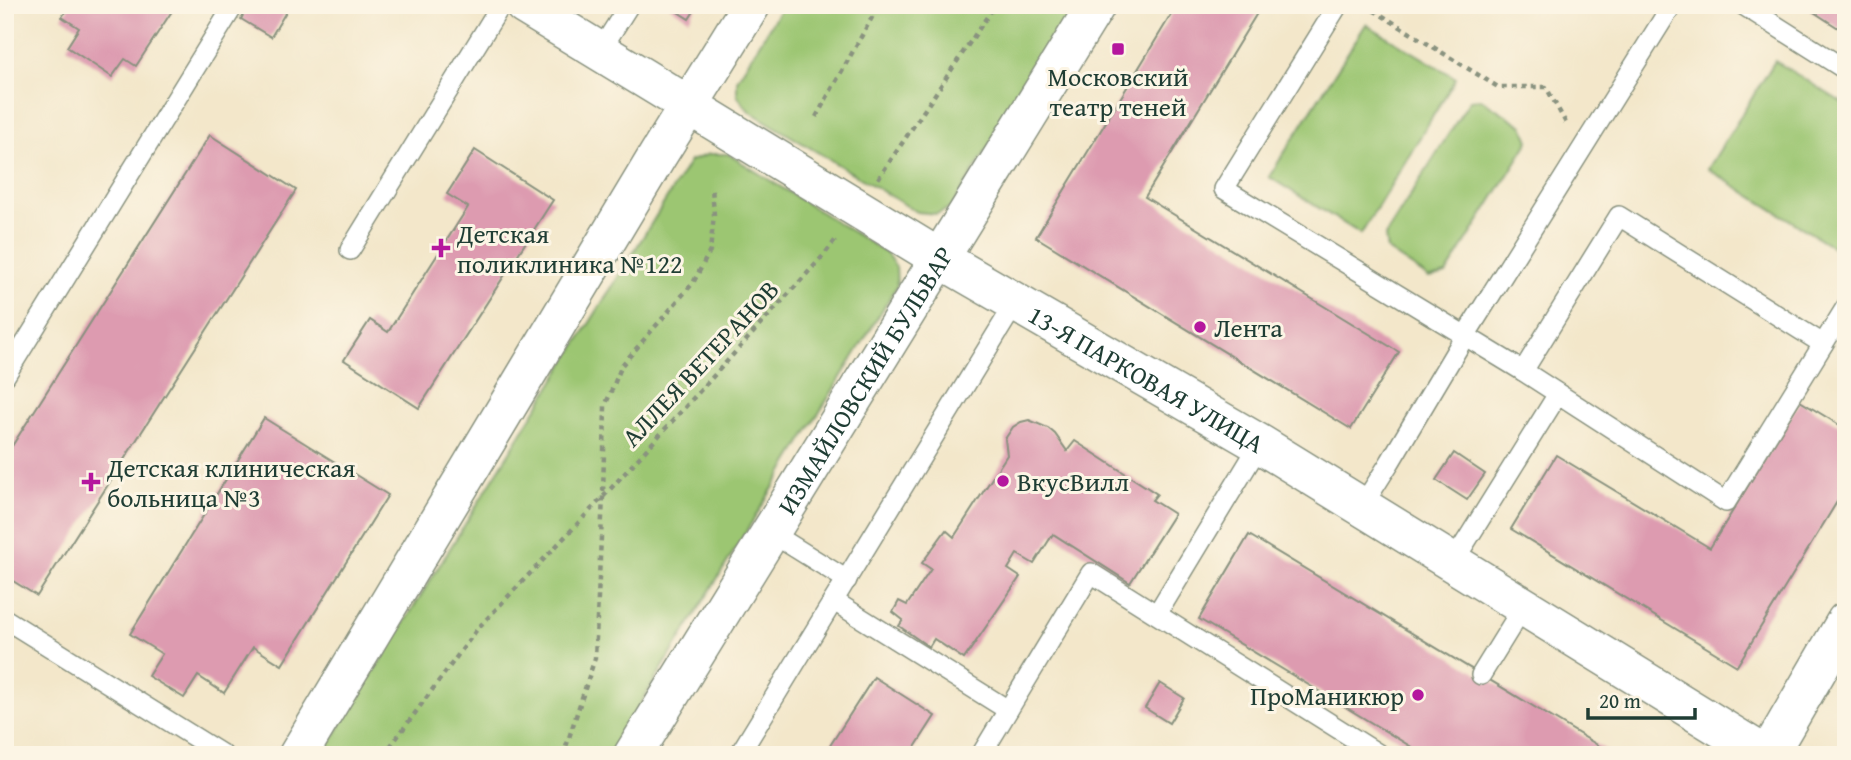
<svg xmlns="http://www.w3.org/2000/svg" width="1851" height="760" font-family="'Gentium Book Plus',serif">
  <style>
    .green { fill: #9cc672; stroke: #5e8253; stroke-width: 2 }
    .building { fill: #dd9bb0 }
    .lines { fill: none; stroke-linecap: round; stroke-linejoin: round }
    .lane-casing { stroke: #89927f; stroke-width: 22 }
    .street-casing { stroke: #89927f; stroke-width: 41 }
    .secondary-casing { stroke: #89927f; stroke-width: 41 }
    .path { stroke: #89927f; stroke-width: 4.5; stroke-dasharray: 5 5; stroke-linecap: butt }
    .lane { stroke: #fff; stroke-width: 19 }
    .street { stroke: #fff; stroke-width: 38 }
    .secondary { stroke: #fff; stroke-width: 38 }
    .poi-dot { fill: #b5179e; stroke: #fcf5e5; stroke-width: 2.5 }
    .labels { text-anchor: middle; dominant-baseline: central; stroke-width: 6; stroke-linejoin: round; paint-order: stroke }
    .poi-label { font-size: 26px; fill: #1f3d34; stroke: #fcf5e5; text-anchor: start }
    .street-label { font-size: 26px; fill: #1f3d34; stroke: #fcf5e5 }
  </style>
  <rect width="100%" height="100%" fill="#fcf5e5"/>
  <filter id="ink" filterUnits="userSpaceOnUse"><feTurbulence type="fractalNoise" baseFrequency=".0143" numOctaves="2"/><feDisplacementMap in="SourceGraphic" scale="14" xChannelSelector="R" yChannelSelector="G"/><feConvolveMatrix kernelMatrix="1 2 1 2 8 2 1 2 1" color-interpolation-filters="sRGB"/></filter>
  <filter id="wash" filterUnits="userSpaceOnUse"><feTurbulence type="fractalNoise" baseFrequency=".00686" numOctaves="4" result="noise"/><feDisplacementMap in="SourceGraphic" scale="28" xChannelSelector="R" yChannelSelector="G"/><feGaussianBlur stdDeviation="1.57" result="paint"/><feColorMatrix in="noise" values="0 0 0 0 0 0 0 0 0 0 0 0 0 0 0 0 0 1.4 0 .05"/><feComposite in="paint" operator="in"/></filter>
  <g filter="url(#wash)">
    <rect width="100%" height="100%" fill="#f3e7ca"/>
    <g class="green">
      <polygon points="783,5 1076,5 951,208 936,214 917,212 749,111 737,95 737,80"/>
      <polygon points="1366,24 1456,78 1361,234 1269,177"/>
      <polygon points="1775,61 1846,105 1846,255 1708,169"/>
      <polygon points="1481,99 1523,126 1529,141 1446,274 1429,278 1387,250 1385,236 1470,100"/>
      <polygon points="709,154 728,154 886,253 896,267 897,286 609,755 322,755 690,161"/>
    </g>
    <g id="blocks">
      <g class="building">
        <polygon points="70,5 176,5 136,66 125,59 112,77 67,47 79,28 62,17"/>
        <polygon points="249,5 290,5 271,37 241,19"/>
        <polygon points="667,5 698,5 689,19"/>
        <polygon points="1177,5 1262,5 1145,197 1399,352 1351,429 1036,237"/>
        <polygon points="1803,5 1846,5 1846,33"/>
        <polygon points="210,135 296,190 37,596 5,576 5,457"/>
        <polygon points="475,150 553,200 419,408 344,360 370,320 388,332 468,207 447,194"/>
        <polygon points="1800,401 1846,429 1846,487 1737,666 1511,529 1556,455 1710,548"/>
        <polygon points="264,418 388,495 282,665 253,647 224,693 198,676 184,698 148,676 162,654 130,634"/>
        <polygon points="1029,420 1048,428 1055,434 1067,451 1075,441 1157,494 1152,500 1174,514 1130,583 1053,534 1034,564 1017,554 1008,569 1020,577 964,659 934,639 929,647 899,626 903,620 893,612 899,601 907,605 931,569 922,563 946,530 954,537 1007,455 1005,439 1013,427 1021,422"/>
        <polygon points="1454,453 1485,474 1467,500 1436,480"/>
        <polygon points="1249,535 1614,755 1425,755 1199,619"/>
        <polygon points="874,677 935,716 910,755 824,755"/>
        <polygon points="1160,683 1184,698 1169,723 1145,708"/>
      </g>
    </g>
  </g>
  <g filter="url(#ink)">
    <use href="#blocks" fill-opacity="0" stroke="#89927f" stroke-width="2"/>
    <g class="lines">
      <g class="lane-casing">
        <g id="lane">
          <polyline points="1338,5 1224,189 1523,371 1726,502 1846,307"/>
          <polyline points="1743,5 1846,70"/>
          <polyline points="600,51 629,5"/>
          <polyline points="350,250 501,5"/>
          <polyline points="1523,371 1619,216 1823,344"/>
          <polyline points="5,376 234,5"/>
          <polyline points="1361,508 1390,462 1465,336 1672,5"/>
          <polyline points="770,532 847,580"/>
          <polyline points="1452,564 1558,394"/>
          <polyline points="834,601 1008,710"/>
          <polyline points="1157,614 1260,444"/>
          <polyline points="5,619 223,755"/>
          <polyline points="1481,675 1523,607"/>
          <polyline points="739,755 1016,302"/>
          <polyline points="981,755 1091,573 1380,755"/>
        </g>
      </g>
      <g class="street-casing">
        <g id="street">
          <path id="s1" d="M939,258L1260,444L1765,755"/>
          <polyline points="1768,755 1846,621"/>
        </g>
      </g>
      <g class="secondary-casing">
        <g id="secondary">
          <polyline points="524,5 939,258"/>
          <polyline points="298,755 658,155 751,5"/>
          <path id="s2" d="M633,755L1096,5"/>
        </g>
      </g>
      <g class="path">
        <polyline points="1365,5 1498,87 1546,87 1566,123"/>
        <polyline points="816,117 879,5"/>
        <polyline points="878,179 995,5"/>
        <polyline points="384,755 478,628 603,497 824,255 837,238"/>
        <polyline points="561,755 565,750 595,658 603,497 605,406 622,365 693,283 710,251 714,215 712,187"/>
      </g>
      <use href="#lane" class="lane"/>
      <use href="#street" class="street"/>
      <use href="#secondary" class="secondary"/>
    </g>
  </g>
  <g class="poi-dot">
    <rect x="1111" y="42" width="14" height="14" rx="3.5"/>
    <path d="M437.5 237.5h7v7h7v7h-7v7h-7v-7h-7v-7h7z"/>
    <circle cx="1200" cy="327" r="7"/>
    <circle cx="1003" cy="481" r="7"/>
    <path d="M87.5 471.5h7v7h7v7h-7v7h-7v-7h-7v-7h7z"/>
    <circle cx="1418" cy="695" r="7"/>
  </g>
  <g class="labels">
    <g class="poi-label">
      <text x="1118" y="76" text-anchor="middle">Московский<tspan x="1118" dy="30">театр теней</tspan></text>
      <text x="457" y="233">Детская<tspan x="457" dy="30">поликлиника №122</tspan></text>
      <text x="1214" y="327">Лента</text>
      <text x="107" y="467">Детская клиническая<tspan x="107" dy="30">больница №3</tspan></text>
      <text x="1017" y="481">ВкусВилл</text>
      <text x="1404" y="695" text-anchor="end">ПроМаникюр</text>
    </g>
    <g class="street-label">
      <text transform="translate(700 363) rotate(-47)">АЛЛЕЯ ВЕТЕРАНОВ</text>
      <text stroke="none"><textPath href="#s1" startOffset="240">13-Я ПАРКОВАЯ УЛИЦА</textPath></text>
      <text stroke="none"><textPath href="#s2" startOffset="441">ИЗМАЙЛОВСКИЙ БУЛЬВАР</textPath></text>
    </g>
  </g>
  <rect width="1851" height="760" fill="none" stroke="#fcf5e5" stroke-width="28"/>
  <path d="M1588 708v10h107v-10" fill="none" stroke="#1f3d34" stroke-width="3.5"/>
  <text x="1599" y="708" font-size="21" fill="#1f3d34" stroke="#fcf5e5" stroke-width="5" paint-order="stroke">20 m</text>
</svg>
